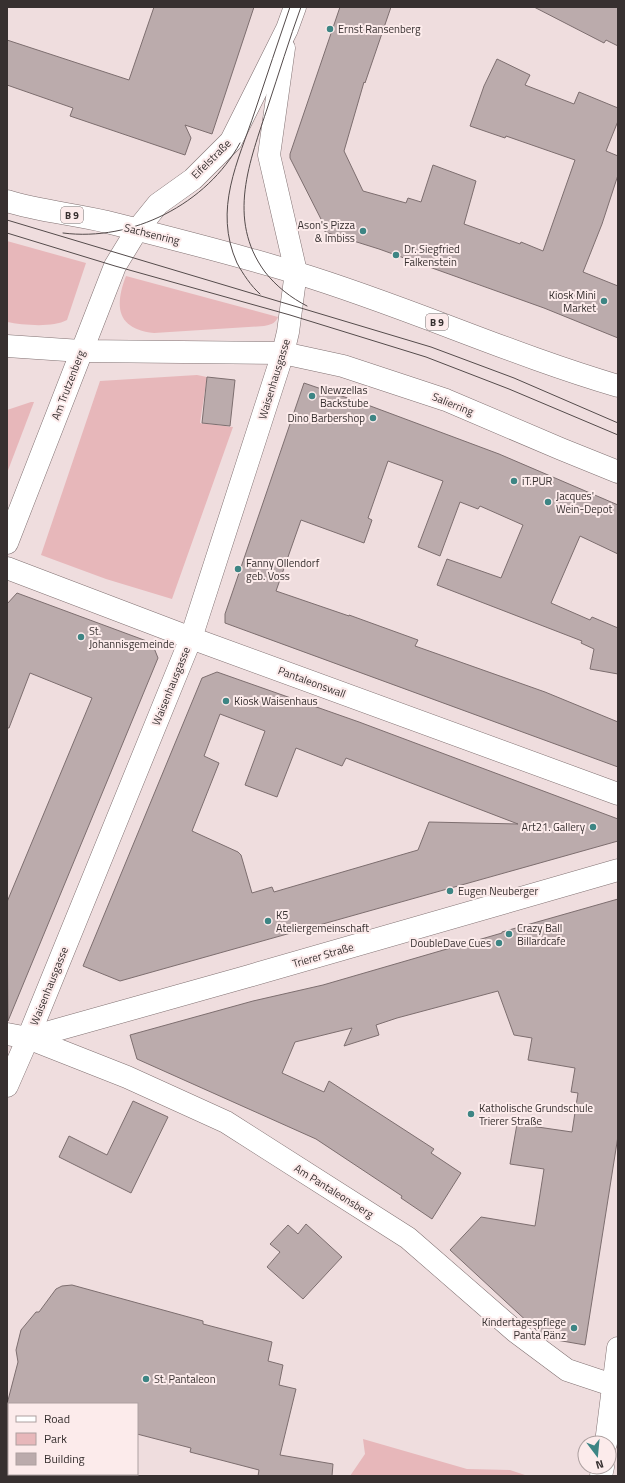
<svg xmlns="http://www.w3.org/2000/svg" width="625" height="1483" font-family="'Titillium Web',sans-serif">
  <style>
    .green { fill: #e7b7ba }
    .building { fill: #bbabac; stroke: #7d6e6f; fill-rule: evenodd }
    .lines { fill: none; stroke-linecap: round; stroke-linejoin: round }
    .minor-casing { stroke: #817172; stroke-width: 23 }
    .tertiary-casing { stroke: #817172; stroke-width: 23 }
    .primary-casing { stroke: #817172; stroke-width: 23 }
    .minor { stroke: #fff; stroke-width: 22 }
    .tertiary { stroke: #fff; stroke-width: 22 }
    .primary { stroke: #fff; stroke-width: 22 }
    .tram { stroke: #544b4b; stroke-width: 1 }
    .poi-dot { fill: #3d8584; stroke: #fcebeb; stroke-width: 1.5 }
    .labels { text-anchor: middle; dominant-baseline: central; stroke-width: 4; stroke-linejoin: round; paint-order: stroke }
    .shield { fill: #fcebeb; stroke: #726868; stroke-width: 1 }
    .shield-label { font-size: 10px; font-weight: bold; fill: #373030 }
    .poi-label { font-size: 11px; fill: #373030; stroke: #fcebeb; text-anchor: start }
    .street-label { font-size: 11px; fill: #373030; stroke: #fcebeb }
  </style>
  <rect width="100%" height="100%" fill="#efddde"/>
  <g class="green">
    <path d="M7,241L86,263L67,320C52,328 23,325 7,322Z"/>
    <path d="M126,276L278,317C276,323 270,325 264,326L154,333C117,329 114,307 126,276Z"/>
    <polygon points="197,375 207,377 200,423 233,427 172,599 106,579 41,555 100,381"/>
    <polygon points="31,402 34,402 7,473 7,410"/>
    <polygon points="363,1439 467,1469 510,1470 525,1475 350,1476 365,1454"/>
  </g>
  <g class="building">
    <polygon points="154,7 254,7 212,134 185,125 191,138 185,155 70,116 73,108 7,85 7,40 129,80"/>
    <polygon points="340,7 391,7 365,83 364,82 344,151 363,191 406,203 408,198 421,202 433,165 476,181 464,224 520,244 521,242 543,251 575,160 506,136 505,138 470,126 484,86 497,59 530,75 525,85 574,104 579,92 618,108 618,121 606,151 618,156 618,175 602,224 583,272 618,286 618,338 544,308 379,249 325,232 325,227 290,158 290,154"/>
    <polygon points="534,7 618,7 618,46 606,40 604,43"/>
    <polygon points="207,377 235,380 230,426 202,423"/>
    <polygon points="304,383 365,404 499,454 618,505 618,554 580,536 551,603 590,620 592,617 618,628 618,674 590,669 594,649 581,643 582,641 437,585 447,559 501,578 523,525 480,506 478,509 460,502 440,556 418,547 443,481 388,461 368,518 372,520 364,543 301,520 276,591 349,616 349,615 418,640 415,646 545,692 618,722 618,767 225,623 225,614"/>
    <polygon points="17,593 152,643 158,658 8,1021 7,902 92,698 30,673 9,728 7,728 7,604"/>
    <path d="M217,672L359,722L618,819V841L120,981L83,966L202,678ZM220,714L265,731L245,785L277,797L296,748L342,766L346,758L518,824L429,822L418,850L274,892L272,887L252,893L241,855L238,852L192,831L219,763L204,756Z"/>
    <polygon points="618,899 618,1136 585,1345 545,1338 450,1250 481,1217 535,1226 544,1169 510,1164 517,1124 572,1132 578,1093 571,1092 575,1068 528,1060 532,1038 514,1035 498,991 397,1018 376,1025 379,1035 344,1046 352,1028 295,1042 282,1073 324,1092 329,1081 434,1149 431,1153 461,1173 432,1219 401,1198 402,1196 316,1139 137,1059 130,1035 253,1001 323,985 502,933 502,932"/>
    <polygon points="133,1101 168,1117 131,1193 59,1157 69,1136 107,1155"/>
    <polygon points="306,1224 342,1257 303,1299 267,1267 280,1252 270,1244 288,1225 298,1234"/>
    <polygon points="72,1285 203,1321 203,1324 272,1342 268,1361 283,1365 279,1385 296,1389 280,1455 333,1464 332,1476 258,1476 259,1470 190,1452 191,1448 137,1434 137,1404 7,1404 18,1362 16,1350 21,1330 36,1312 39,1312 56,1289 62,1286"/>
  </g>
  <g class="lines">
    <g class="minor-casing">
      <g id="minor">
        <polyline points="7,543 115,266 137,230"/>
        <polyline points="7,568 191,638 618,794"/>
        <polyline points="7,1034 28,1038 127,1077 226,1122 408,1238 516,1332 567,1370 618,1387"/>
        <polyline points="28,1038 249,976 618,870"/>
        <polyline points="7,1086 28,1038 191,638 283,353 288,332 296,272"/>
      </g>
    </g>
    <g class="tertiary-casing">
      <g id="tertiary">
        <polyline points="284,48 269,155 296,272"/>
        <polyline points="137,230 158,204 193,179 231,141 287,29 295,7"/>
        <polyline points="606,1443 618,1348"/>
        <polyline points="601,1476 603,1467"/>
      </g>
    </g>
    <g class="primary-casing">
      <g id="primary">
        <path d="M7,201C39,211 74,214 107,222C171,238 234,254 297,273C406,306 509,354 618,386"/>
        <polyline points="7,346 81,351 283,353 343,366 446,400 561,449 618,472"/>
      </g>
    </g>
    <use href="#minor" class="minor"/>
    <use href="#tertiary" class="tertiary"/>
    <use href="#primary" class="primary"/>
    <g class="tram">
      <path d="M301,7C289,40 279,73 268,106C250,161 226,219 265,272C276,286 291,298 307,306"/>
      <polyline points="7,220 431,347 514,378 618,423"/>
      <polyline points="7,233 115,266 290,315 426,357 509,389 618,435"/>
      <path d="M63,233C132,242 207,204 240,143"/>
      <path d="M260,294C251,286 243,274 237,263C213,209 238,162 255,111C267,76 278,41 290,7"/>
    </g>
  </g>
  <g class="poi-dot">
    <circle cx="330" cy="29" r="4"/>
    <circle cx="363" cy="231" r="4"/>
    <circle cx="396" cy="255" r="4"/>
    <circle cx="604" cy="301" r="4"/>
    <circle cx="312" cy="396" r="4"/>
    <circle cx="373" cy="418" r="4"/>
    <circle cx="514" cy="481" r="4"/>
    <circle cx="548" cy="502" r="4"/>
    <circle cx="238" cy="569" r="4"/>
    <circle cx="81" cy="637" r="4"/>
    <circle cx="226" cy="701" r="4"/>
    <circle cx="593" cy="827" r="4"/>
    <circle cx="450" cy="891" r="4"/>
    <circle cx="268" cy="921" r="4"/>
    <circle cx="509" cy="934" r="4"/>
    <circle cx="499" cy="943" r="4"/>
    <circle cx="471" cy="1114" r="4"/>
    <circle cx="574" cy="1328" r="4"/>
    <circle cx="146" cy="1379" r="4"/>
  </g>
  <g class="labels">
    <g class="shield">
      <rect x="61" y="207" width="22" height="16" rx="3"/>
      <rect x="426" y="314" width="22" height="16" rx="3"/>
    </g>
    <g class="shield-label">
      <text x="72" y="215">B 9</text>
      <text x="437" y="322">B 9</text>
    </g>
    <g class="poi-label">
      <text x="338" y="29">Ernst Ransenberg</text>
      <text x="355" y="225" text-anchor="end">Ason's Pizza<tspan x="355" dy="13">&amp; Imbiss</tspan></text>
      <text x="404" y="249">Dr. Siegfried<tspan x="404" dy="13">Falkenstein</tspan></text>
      <text x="596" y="295" text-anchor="end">Kiosk Mini<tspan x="596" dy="13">Market</tspan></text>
      <text x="320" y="390">Newzellas<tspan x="320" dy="13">Backstube</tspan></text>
      <text x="365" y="418" text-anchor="end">Dino Barbershop</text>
      <text x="522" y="481">iT.PUR</text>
      <text x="556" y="496">Jacques'<tspan x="556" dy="13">Wein-Depot</tspan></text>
      <text x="246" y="563">Fanny Ollendorf<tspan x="246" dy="13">geb. Voss</tspan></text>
      <text x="89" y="631">St.<tspan x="89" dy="13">Johannisgemeinde</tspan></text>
      <text x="234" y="701">Kiosk Waisenhaus</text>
      <text x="585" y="827" text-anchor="end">Art21. Gallery</text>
      <text x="458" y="891">Eugen Neuberger</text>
      <text x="276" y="915">K5<tspan x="276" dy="13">Ateliergemeinschaft</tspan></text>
      <text x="517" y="928">Crazy Ball<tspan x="517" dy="13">Billardcafe</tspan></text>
      <text x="491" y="943" text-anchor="end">DoubleDave Cues</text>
      <text x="479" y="1108">Katholische Grundschule<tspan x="479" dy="13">Trierer Straße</tspan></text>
      <text x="566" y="1322" text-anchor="end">Kindertagespflege<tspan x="566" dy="13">Panta Pänz</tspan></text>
      <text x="154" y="1379">St. Pantaleon</text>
    </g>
    <g class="street-label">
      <text transform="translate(211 159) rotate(-45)">Eifelstraße</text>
      <text transform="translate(152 234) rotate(14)">Sachsenring</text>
      <text transform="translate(274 379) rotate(-73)">Waisenhausgasse</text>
      <text transform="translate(68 385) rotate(-69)">Am Trutzenberg</text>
      <text transform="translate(453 404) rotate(22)">Salierring</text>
      <text transform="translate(312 682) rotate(20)">Pantaleonswall</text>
      <text transform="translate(171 686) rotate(-68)">Waisenhausgasse</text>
      <text transform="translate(323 955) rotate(-16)">Trierer Straße</text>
      <text transform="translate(49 986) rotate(-68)">Waisenhausgasse</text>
      <text transform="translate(334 1191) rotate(32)">Am Pantaleonsberg</text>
    </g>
  </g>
  <rect width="625" height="1483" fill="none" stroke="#373030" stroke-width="16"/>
  <rect x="8" y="1403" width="130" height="72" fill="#fcebeb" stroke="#ada0a0"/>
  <rect x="16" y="1416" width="20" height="6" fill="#ffffff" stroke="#ada0a0"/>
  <text x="44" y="1423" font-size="12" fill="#373030">Road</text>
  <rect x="16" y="1433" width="20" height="12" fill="#e7b7ba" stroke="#ada0a0"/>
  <text x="44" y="1443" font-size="12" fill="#373030">Park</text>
  <rect x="16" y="1453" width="20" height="12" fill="#bbabac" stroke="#ada0a0"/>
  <text x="44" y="1463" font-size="12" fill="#373030">Building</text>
  <g transform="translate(597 1455) rotate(164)"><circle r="19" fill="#fcebeb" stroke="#ada0a0"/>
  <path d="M0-3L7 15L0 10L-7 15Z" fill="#3d8584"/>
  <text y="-6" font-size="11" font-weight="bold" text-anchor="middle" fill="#373030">N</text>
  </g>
</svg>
